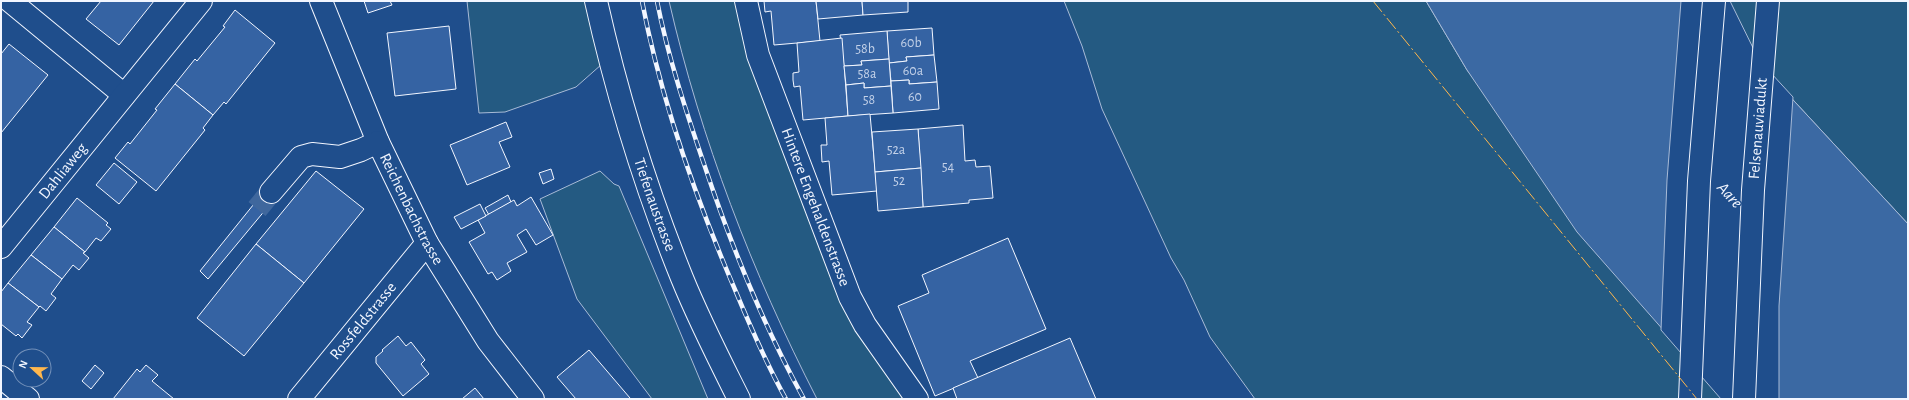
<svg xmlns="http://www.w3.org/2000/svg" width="1909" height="400" font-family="'Alegreya Sans',sans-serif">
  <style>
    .green { fill: #245a82; stroke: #a8bbd7 }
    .water { fill: #3b69a3; stroke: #a8bbd7 }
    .pier { fill: #1f4e8c; stroke: #a8bbd7 }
    .building { fill: #3563a3; stroke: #f2f6ff }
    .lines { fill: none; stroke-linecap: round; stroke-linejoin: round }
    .minor-tunnel { stroke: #3f679d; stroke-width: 22; stroke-dasharray: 22 11; stroke-linecap: butt }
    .minor-casing { stroke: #f2f6ff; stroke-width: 24 }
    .major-casing { stroke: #f2f6ff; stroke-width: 24 }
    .highway-casing { stroke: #f2f6ff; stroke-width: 24 }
    .minor { stroke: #1f4e8c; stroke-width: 22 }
    .major { stroke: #1f4e8c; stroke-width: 22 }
    .highway { stroke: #1f4e8c; stroke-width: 22 }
    .rail-casing { stroke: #f2f6ff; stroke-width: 4.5 }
    .rail { stroke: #1f4e8c; stroke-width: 3; stroke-dasharray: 9; stroke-linecap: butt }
    .power { stroke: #ffb74d; stroke-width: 1; stroke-dasharray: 14 3 2 3; stroke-linecap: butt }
    .labels { text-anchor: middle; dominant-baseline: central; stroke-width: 3; stroke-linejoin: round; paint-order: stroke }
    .number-label { font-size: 14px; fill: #c3d1e8 }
    .street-label { font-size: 16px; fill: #f2f6ff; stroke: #1f4e8c }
    .water-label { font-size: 17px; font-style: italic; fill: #f2f6ff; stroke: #1f4e8c }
  </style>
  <rect width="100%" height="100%" fill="#1f4e8c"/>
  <g class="green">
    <polygon points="467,1 601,1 619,49 576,87 505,112 479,113"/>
    <path d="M669,1H745L835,262L917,399H817C752,272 701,140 669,1Z"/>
    <polygon points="1064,1 1426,1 1467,70 1724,399 1255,399 1210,337 1184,280 1171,258 1102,109 1082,46"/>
    <polygon points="1728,1 1908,1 1908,224 1757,61"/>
    <polygon points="600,171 614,184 619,186 708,399 652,399 577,299 540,199"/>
  </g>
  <polygon class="water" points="1426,1 1728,1 1757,61 1908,224 1908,399 1724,399 1577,232 1467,70"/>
  <polygon class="pier" points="1681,1 1730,1 1759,60 1793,97 1779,306 1779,399 1721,399 1661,330 1667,180"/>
  <g class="building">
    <polygon points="101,1 154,1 119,45 86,19"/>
    <polygon points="364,1 390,1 392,5 368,13"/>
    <polygon points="764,1 816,1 820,41 774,45 771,11 765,12"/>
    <polygon points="816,1 862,1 863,15 818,19"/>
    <polygon points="862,1 908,1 908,12 863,15"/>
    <polygon points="235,10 275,43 226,104 224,102 213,115 175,84 195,59 197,61 225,27 223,26"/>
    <polygon points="449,26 456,89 395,96 387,33"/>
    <polygon points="932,28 934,55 906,57 907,61 889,63 887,31"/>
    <polygon points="887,31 889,59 861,61 862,65 844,66 840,35"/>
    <polygon points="842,38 848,116 803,120 800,86 794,87 793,80 793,73 799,72 797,43"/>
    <polygon points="9,44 48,75 1,133 1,54"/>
    <polygon points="934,55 937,82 909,84 909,80 891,81 889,63 907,61 906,57"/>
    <polygon points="889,59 891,86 864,88 864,83 846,85 844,66 862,65 861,61"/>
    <polygon points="909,80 909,84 937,82 939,109 893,113 891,81"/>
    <polygon points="864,83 864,88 891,86 893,113 848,116 846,85"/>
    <polygon points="175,84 213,115 203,128 205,130 156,191 115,158 128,142 130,144 157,110 155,109"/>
    <polygon points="870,114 877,191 832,195 829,161 822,162 821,145 827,145 825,118"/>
    <polygon points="506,122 512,137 499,142 510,167 467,185 450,145"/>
    <polygon points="963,125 965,161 975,160 976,167 990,166 993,198 969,200 969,203 923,207 918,129"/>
    <polygon points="918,129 921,168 875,172 872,132"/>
    <polygon points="114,163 137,182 119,204 96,185"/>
    <polygon points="921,168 923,207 878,211 875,172"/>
    <polygon points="551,169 554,179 543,184 539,173"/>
    <polygon points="316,171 364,209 304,283 256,244"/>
    <polygon points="266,189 276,197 208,279 200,271"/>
    <polygon points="508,195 511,202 489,215 485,208"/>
    <polygon points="531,197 553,235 536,245 526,229 517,235 527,252 507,263 511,271 497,280 492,272 488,274 469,242 485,233 478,220 514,200 517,206"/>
    <polygon points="77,198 108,223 106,225 111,229 101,241 96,238 85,252 54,227"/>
    <polygon points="480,204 486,216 461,229 454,217"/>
    <polygon points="54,227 85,252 83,253 89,258 79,270 73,265 62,279 31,255"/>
    <polygon points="1008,238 1046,329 970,361 978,378 935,396 898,306 929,293 922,275"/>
    <polygon points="256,244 304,283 244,356 197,318"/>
    <polygon points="31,255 62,279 51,294 56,298 46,311 40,306 39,307 8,283"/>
    <polygon points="8,283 39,307 27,322 32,325 22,338 18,334 16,336 1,324 1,292"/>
    <polygon points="398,336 406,346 411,342 425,360 421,364 429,374 403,396 376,363 376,357 383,351 382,350"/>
    <polygon points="1070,338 1096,399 957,399 953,388"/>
    <polygon points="589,350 630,398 629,399 576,399 557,377"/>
    <polygon points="95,365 104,373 91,389 82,381"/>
    <polygon points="146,365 158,375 152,381 174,399 113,399 137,369 140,372"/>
    <polygon points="475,388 484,399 462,399"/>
  </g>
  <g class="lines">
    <polyline class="minor-tunnel" points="257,209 271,192"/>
    <g class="minor-casing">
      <g id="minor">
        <polyline points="10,1 124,95"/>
        <path id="s1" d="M321,1L378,142L427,243L488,341L533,399"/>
        <path id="s2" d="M746,1L758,55L850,297L865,325L917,399"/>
        <polyline points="271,192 301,157 312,154 340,157 361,150 378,142"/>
        <path id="s3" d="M1,247L201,1"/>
        <polyline points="1,377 28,399"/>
        <path id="s4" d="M299,399L427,243"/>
      </g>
    </g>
    <g class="major-casing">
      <g id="major">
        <path id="s5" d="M596,1C617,95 646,189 682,278C699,320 719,359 739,399"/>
      </g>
    </g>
    <g class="highway-casing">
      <g id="highway">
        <polyline points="1690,399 1699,181 1714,1"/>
        <path id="s6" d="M1744,399L1753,190L1768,1"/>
      </g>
    </g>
    <use href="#minor" class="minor"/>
    <use href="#major" class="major"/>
    <use href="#highway" class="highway"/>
    <g class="rail-casing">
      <g id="rail">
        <path d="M642,1C661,101 696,199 736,292C751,328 767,365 786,399"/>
        <path d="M657,1C668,57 686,111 704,164C731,245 763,325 804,399"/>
      </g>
    </g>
    <use href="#rail" class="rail"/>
    <polyline class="power" points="1373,1 1697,399"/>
  </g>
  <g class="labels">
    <g class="number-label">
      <text x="911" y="43">60b</text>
      <text x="865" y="49">58b</text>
      <text x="913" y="71">60a</text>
      <text x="867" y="74">58a</text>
      <text x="915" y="97">60</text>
      <text x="869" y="100">58</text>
      <text x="896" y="150">52a</text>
      <text x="948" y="167">54</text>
      <text x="899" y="181">52</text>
    </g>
    <g class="street-label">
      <text stroke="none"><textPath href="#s6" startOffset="271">Felsenauviadukt</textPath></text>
      <text stroke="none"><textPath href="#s3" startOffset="98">Dahliaweg</textPath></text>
      <text stroke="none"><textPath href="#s5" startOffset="212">Tiefenaustrasse</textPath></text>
      <text stroke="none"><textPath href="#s2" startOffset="218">Hintere Engehaldenstrasse</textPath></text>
      <text stroke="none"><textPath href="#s1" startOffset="227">Reichenbachstrasse</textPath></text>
      <text stroke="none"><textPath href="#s4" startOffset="101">Rossfeldstrasse</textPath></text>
    </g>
    <g class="water-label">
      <text transform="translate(1730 195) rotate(47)">Aare</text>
    </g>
  </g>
  <rect width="1909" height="400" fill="none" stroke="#f2f6ff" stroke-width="4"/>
  <g transform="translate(32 368) rotate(292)"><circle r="19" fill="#1f4e8c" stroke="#7391ba"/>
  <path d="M0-3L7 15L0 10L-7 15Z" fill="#ffb74d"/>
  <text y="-6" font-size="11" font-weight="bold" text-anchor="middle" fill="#f2f6ff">N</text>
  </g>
</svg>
